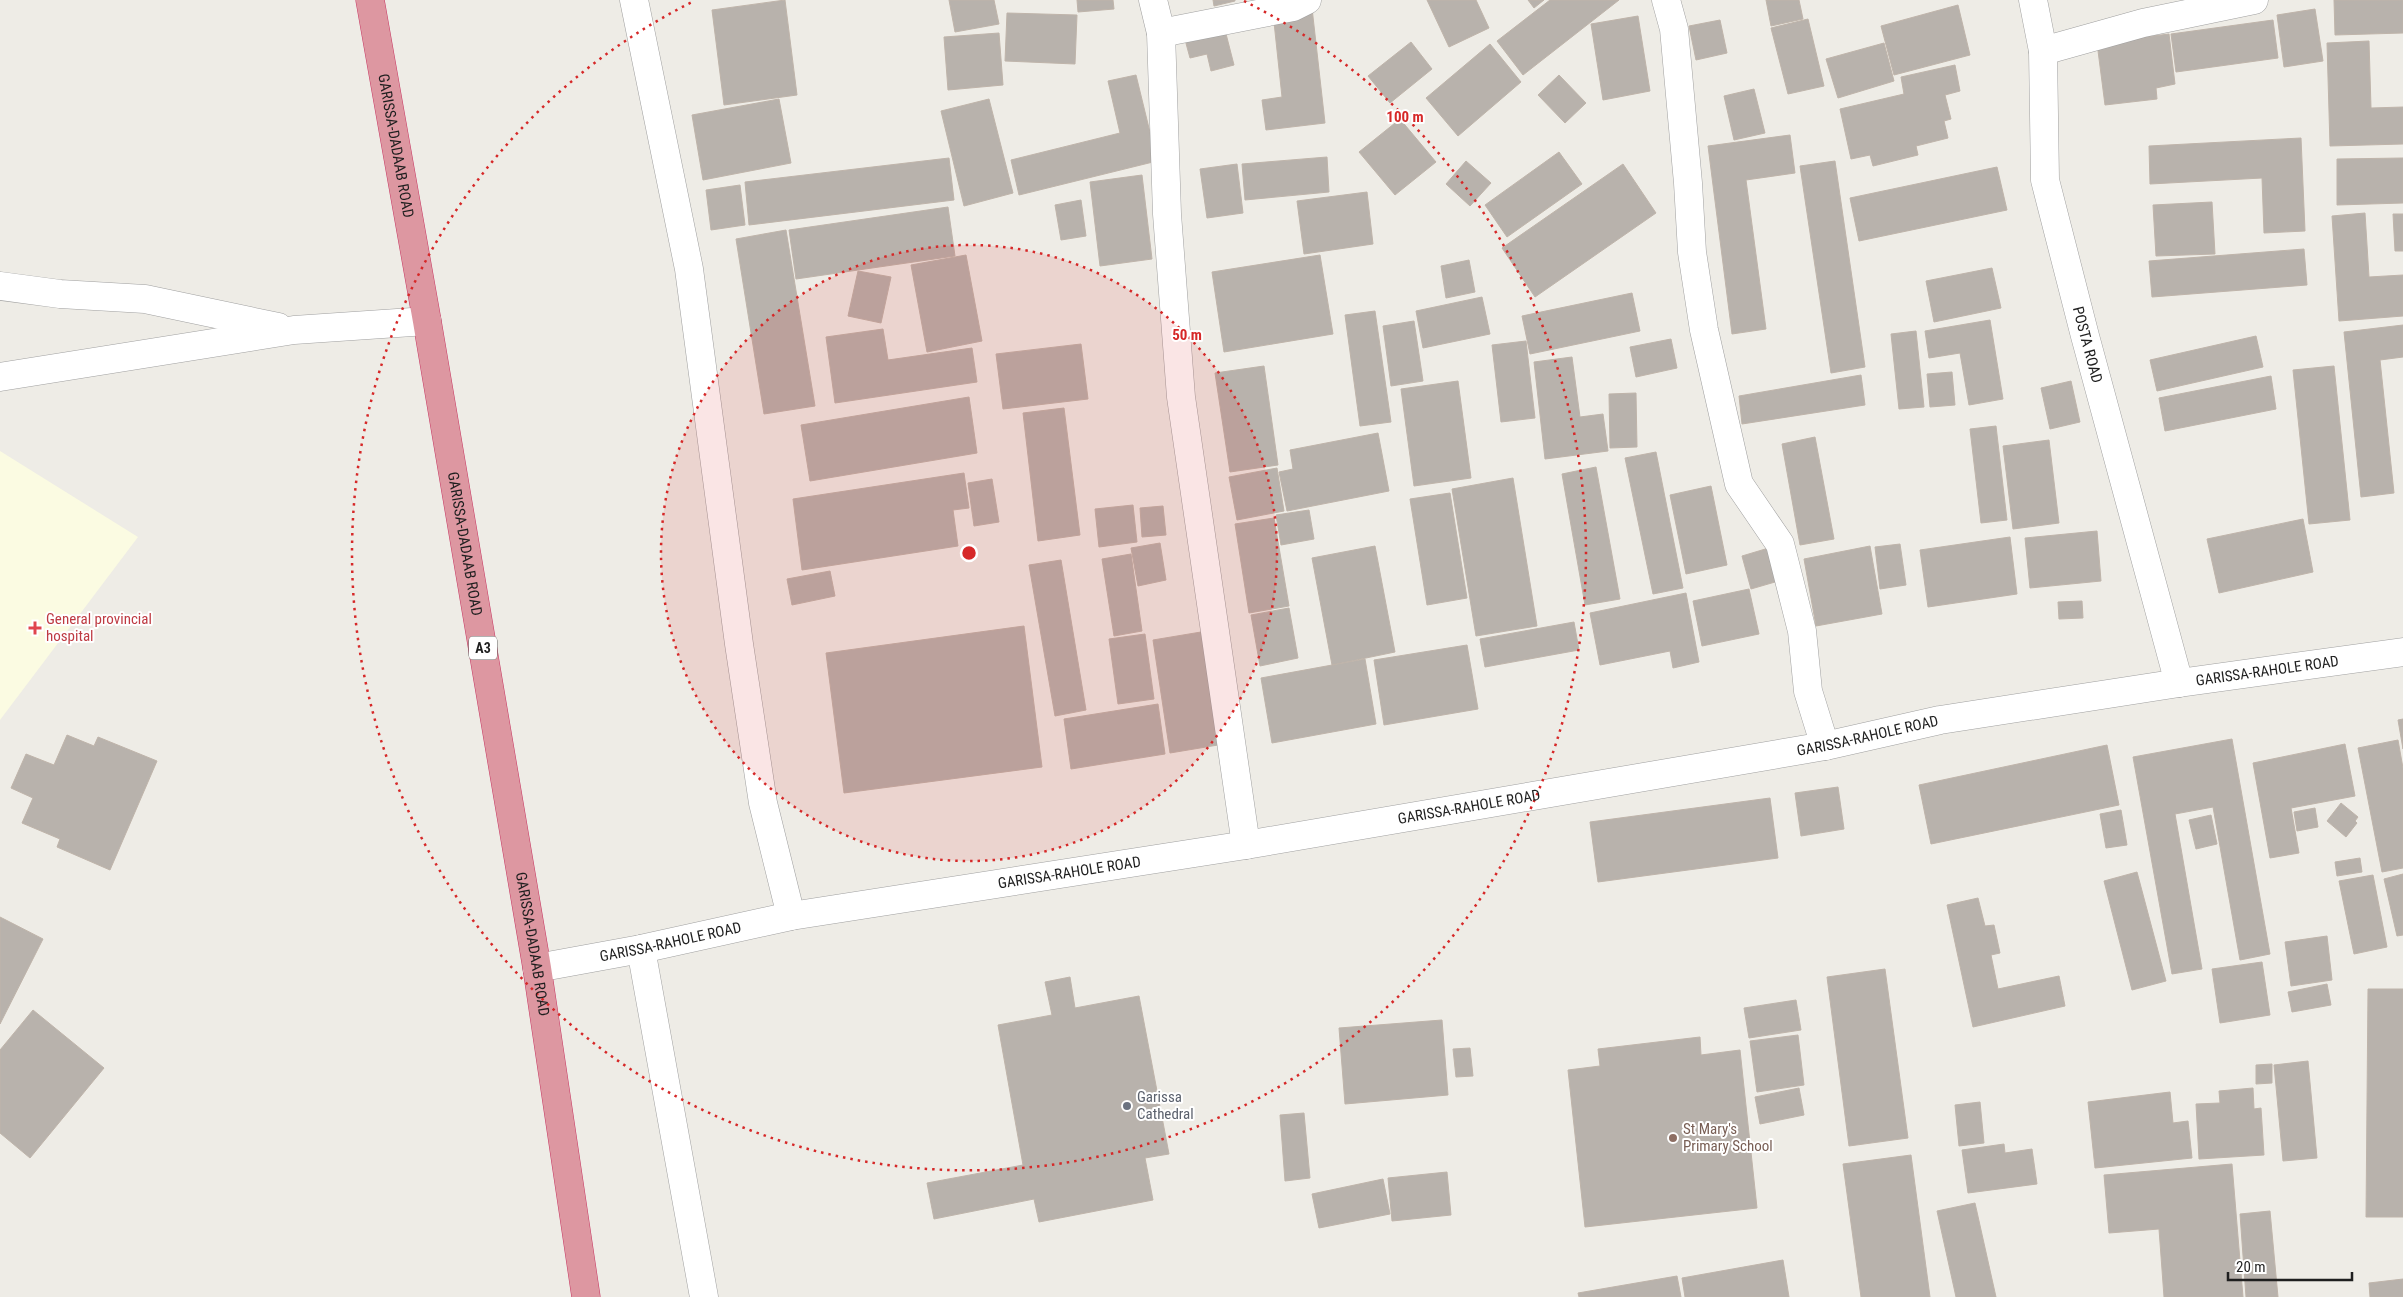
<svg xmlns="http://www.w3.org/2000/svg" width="2403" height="1297" font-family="'Roboto Condensed',sans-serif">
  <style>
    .education { fill: #fbfbe2 }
    .building { fill: #b8b2ac; stroke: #bfb4aa }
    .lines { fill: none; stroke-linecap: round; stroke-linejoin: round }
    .street-casing { stroke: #a0a0a0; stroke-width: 29 }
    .highway-casing { stroke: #c73964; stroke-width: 29 }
    .street { stroke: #fff; stroke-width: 28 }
    .highway { stroke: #dd97a1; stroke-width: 28 }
    .ring { fill: none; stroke: #d62828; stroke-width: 2.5; stroke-dasharray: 2.5 5 }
    .health-dot { fill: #e0444e; stroke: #fff; stroke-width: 2 }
    .worship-dot { fill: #6b7280; stroke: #fff; stroke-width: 2 }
    .education-dot { fill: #8d6e63; stroke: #fff; stroke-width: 2 }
    .labels { text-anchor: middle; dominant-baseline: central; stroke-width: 4; stroke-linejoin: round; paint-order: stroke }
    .shield { fill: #fff; stroke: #626262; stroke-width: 1 }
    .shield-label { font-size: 14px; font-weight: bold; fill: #1f1f1f }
    .street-label { font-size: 15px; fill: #1f1f1f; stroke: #fff }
    .health-label { font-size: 15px; fill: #be3a42; stroke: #fff; text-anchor: start }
    .worship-label { font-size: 15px; fill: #5b616d; stroke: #fff; text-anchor: start }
    .education-label { font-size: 15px; fill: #785e54; stroke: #fff; text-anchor: start }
    .centre { fill: #d62828; stroke: #fff; stroke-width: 2.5 }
    .ring-label { font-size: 15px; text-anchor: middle; font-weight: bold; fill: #d62828; stroke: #fff; stroke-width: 4; stroke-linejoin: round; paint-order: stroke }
  </style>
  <rect width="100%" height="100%" fill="#eeece6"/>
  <polygon class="education" points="0,451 138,537 0,720"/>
  <g class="building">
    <polygon points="785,0 797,95 724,105 712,10"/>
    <polygon points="949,0 994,0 999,24 955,32"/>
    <polygon points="1077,0 1113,0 1114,9 1078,12"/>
    <polygon points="1213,0 1235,0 1235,1 1214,6"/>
    <polygon points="1427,0 1476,0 1489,28 1449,47"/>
    <polygon points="1528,0 1544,0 1534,8"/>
    <polygon points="1550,0 1619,0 1523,75 1497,41"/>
    <polygon points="1766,0 1799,0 1803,19 1771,26"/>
    <polygon points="2334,0 2403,0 2403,33 2335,35"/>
    <polygon points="1958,5 1970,55 1894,75 1881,26"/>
    <polygon points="1312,8 1325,123 1266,130 1262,100 1282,97 1273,13"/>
    <polygon points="2315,9 2323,61 2284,67 2277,15"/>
    <polygon points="1007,13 1077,15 1075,64 1005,61"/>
    <polygon points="1638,16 1650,91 1603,100 1591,24"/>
    <polygon points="1808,19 1824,86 1788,94 1771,28"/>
    <polygon points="1720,20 1727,53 1696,60 1689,26"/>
    <polygon points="2273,20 2278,58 2176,72 2171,34"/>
    <polygon points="1224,26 1234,65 1211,71 1207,54 1190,58 1184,36"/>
    <polygon points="999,33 1003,85 948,90 944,37"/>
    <polygon points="2169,34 2175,84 2156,88 2157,99 2105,105 2097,43"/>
    <polygon points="2369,41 2371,108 2403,107 2403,144 2330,146 2327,43"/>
    <polygon points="1411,42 1432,69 1390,103 1368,76"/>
    <polygon points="1884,43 1894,81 1838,98 1826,59"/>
    <polygon points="1490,44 1521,82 1458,136 1426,98"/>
    <polygon points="1955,65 1960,91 1945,95 1951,119 1944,121 1948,138 1916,146 1918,155 1873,166 1870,155 1851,159 1840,109 1904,94 1901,77"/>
    <polygon points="1136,75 1157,161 1019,195 1011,160 1120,133 1108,81"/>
    <polygon points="1559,75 1586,103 1565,123 1538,95"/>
    <polygon points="1754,89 1765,133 1734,140 1724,96"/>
    <polygon points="779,99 791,163 703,180 692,115"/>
    <polygon points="989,99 1013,193 964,206 941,111"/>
    <polygon points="1400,119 1436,162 1395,195 1359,152"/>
    <polygon points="1790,135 1795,173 1746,180 1766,329 1732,334 1708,146"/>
    <polygon points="2301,138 2305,231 2264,233 2262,178 2150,184 2149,146"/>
    <polygon points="1559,152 1582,184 1507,237 1485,205"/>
    <polygon points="1327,157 1329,192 1245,200 1242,164"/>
    <polygon points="949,158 954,200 749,225 745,182"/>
    <polygon points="2403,158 2403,203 2337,205 2337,159"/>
    <polygon points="1466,161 1491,183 1470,206 1446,184"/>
    <polygon points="1835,161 1865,367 1831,373 1800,166"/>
    <polygon points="1237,164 1243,213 1207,218 1200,169"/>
    <polygon points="1623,164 1656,213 1535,297 1502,248"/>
    <polygon points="1997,167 2007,210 1859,241 1850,198"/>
    <polygon points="1142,175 1152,259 1100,266 1090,182"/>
    <polygon points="740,185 745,225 711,230 706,190"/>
    <polygon points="1367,192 1373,244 1304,254 1297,201"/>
    <polygon points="1081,200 1086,236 1061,240 1055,205"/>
    <polygon points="2212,202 2215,254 2156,256 2153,205"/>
    <polygon points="948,207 955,256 796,279 789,230"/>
    <polygon points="2365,213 2369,277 2403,275 2403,316 2339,321 2332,216"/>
    <polygon points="2393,214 2403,214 2403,251 2395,251"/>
    <polygon points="786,230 815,406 764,414 736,239"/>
    <polygon points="2304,249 2307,285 2152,297 2149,261"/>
    <polygon points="966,255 982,341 927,352 911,265"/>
    <polygon points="1320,255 1333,334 1224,352 1212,272"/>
    <polygon points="1469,260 1475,292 1446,298 1441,266"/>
    <polygon points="1992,268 2001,308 1934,322 1926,281"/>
    <polygon points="858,271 891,277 881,323 848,316"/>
    <polygon points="1632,293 1640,331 1530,354 1522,316"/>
    <polygon points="1482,297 1490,334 1423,348 1416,311"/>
    <polygon points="1375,311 1391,422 1360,426 1345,315"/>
    <polygon points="1990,320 2003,399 1969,405 1960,353 1929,358 1925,331"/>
    <polygon points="1414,321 1423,381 1391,386 1383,326"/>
    <polygon points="2403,325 2403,357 2380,360 2394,493 2361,497 2344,332"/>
    <polygon points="883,329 888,360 972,348 977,382 835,403 826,337"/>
    <polygon points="1916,331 1924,407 1899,409 1891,334"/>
    <polygon points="2256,336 2263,367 2157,391 2150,360"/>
    <polygon points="1671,339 1677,368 1636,377 1630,347"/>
    <polygon points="1526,341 1535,418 1501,422 1492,345"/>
    <polygon points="1081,344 1088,399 1003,409 996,354"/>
    <polygon points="1572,357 1580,417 1603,414 1608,451 1545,459 1534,362"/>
    <polygon points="1264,366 1278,465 1230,472 1215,373"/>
    <polygon points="2334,366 2350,520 2309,524 2293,370"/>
    <polygon points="1952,372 1955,405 1930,407 1927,374"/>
    <polygon points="1861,375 1865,405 1742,424 1739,396"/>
    <polygon points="2271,376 2276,409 2165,431 2159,398"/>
    <polygon points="1458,381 1471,478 1414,486 1401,389"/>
    <polygon points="2071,381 2080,422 2050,429 2041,388"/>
    <polygon points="1636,393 1637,447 1610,448 1609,394"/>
    <polygon points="969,397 977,453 810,481 801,425"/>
    <polygon points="1064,408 1080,535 1038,541 1023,413"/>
    <polygon points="1996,426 2007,520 1981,523 1970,429"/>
    <polygon points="1378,433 1389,491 1287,511 1279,472 1293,469 1290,450"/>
    <polygon points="1815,437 1834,539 1800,545 1782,444"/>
    <polygon points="2049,440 2059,523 2013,529 2003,446"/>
    <polygon points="1656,452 1683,588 1653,594 1625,458"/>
    <polygon points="1596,467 1620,599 1585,605 1562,474"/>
    <polygon points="1277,468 1284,511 1237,520 1229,477"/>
    <polygon points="964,473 969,508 953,510 958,546 802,570 793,499"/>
    <polygon points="1513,478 1537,626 1476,636 1452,489"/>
    <polygon points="992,479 999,522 974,526 968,483"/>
    <polygon points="1711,486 1727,565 1686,574 1670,495"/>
    <polygon points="1450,493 1467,598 1427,605 1410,499"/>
    <polygon points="1133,505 1137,542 1099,547 1095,509"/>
    <polygon points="1163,506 1166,535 1142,537 1140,508"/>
    <polygon points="1309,510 1314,539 1281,545 1276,515"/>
    <polygon points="1274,518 1289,606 1249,613 1235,524"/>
    <polygon points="2303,519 2313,572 2219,593 2207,539"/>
    <polygon points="2097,531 2101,581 2030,588 2025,538"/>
    <polygon points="2010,537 2017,594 1928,607 1920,550"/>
    <polygon points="1160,543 1166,580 1138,586 1131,548"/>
    <polygon points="1900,544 1906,585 1880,589 1875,547"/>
    <polygon points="1375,546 1395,652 1332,665 1312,558"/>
    <polygon points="1870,546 1882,614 1816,626 1804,559"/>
    <polygon points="1772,547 1782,580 1751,589 1742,556"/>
    <polygon points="1131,554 1142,631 1114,636 1102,559"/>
    <polygon points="1061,560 1086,710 1055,716 1029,565"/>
    <polygon points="830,571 835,596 792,605 787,579"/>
    <polygon points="1749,589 1759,634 1702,646 1693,601"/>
    <polygon points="1686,593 1699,662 1673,668 1670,651 1600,665 1590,613"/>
    <polygon points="2082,601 2083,618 2059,619 2058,602"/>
    <polygon points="1289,608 1298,658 1260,666 1251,615"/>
    <polygon points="1574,622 1579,650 1485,667 1480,639"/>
    <polygon points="1024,626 1042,767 844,793 826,653"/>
    <polygon points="1207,631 1224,744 1170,753 1153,640"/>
    <polygon points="1145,634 1154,699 1118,704 1109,639"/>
    <polygon points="1467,645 1478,709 1384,725 1374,660"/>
    <polygon points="1365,659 1376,724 1272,743 1261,678"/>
    <polygon points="1158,704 1165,754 1071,769 1064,719"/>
    <polygon points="2403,719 2403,749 2398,720"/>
    <polygon points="67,735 94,746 98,737 157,761 110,870 57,847 60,839 22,823 33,798 11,788 26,754 54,765"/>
    <polygon points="2232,739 2270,954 2240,960 2213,807 2175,814 2202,969 2172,974 2133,757"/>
    <polygon points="2398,740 2403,768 2403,868 2382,872 2358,748"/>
    <polygon points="2345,744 2355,796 2291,808 2299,853 2270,858 2253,763"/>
    <polygon points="2107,745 2119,805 1931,844 1919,785"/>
    <polygon points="1838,787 1844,829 1801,836 1795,793"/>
    <polygon points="1770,798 1778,858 1598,882 1590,822"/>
    <polygon points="2341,803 2358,817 2355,821 2357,823 2346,837 2327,821"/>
    <polygon points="2315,808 2318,827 2297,831 2294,812"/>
    <polygon points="2121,810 2127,845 2106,848 2100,814"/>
    <polygon points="2211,815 2217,844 2196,849 2189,820"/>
    <polygon points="2360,858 2362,872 2337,876 2335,862"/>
    <polygon points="2137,872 2166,981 2132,990 2104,881"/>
    <polygon points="2403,874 2403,935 2397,936 2384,879"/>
    <polygon points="2373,875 2387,947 2354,954 2339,881"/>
    <polygon points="1978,898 1985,926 1994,925 2000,953 1991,955 1998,989 2059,976 2065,1006 1973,1027 1947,905"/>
    <polygon points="0,917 43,939 0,1024"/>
    <polygon points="2327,936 2332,980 2291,986 2285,942"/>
    <polygon points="2262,962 2270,1015 2220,1023 2212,969"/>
    <polygon points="1885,969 1908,1138 1849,1146 1827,977"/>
    <polygon points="1070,977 1075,1008 1139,996 1169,1154 1145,1158 1153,1200 1039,1222 1034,1199 934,1219 927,1183 1023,1165 998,1025 1052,1015 1045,982"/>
    <polygon points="2327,984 2331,1005 2292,1012 2288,992"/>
    <polygon points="2368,989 2403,989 2403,1217 2366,1217"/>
    <polygon points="1796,1000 1801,1030 1749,1038 1744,1008"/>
    <polygon points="33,1010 104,1068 30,1158 0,1133 0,1050"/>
    <polygon points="1442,1020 1448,1095 1345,1104 1339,1028"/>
    <polygon points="1798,1035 1804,1085 1757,1092 1750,1041"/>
    <polygon points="1700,1037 1701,1055 1740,1050 1757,1208 1585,1227 1568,1070 1600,1066 1598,1049"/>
    <polygon points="1470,1048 1473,1076 1456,1077 1453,1049"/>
    <polygon points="2308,1061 2317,1158 2283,1161 2274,1065"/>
    <polygon points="2272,1064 2272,1083 2256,1084 2256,1065"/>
    <polygon points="1799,1088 1804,1115 1760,1124 1755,1097"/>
    <polygon points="2253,1088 2254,1109 2261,1108 2264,1155 2199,1159 2196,1104 2220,1103 2219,1091"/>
    <polygon points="2170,1092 2173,1123 2188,1121 2192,1158 2095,1168 2088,1102"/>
    <polygon points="1980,1102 1984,1143 1959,1146 1955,1105"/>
    <polygon points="1304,1113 1310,1178 1285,1181 1280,1115"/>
    <polygon points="2004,1144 2005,1153 2032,1149 2037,1184 1968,1193 1962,1150"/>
    <polygon points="1911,1155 1930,1297 1861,1297 1843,1164"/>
    <polygon points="2232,1164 2243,1297 2164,1297 2159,1229 2109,1233 2104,1175"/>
    <polygon points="1447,1172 1451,1215 1392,1221 1388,1178"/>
    <polygon points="1383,1179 1390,1214 1319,1228 1312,1194"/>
    <polygon points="1975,1203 1996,1297 1956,1297 1937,1211"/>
    <polygon points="2270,1211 2278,1297 2246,1297 2240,1214"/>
    <polygon points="1783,1260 1789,1297 1685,1297 1682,1278"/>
    <polygon points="1677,1276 1681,1297 1579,1297 1578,1293"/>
    <polygon points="2403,1279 2403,1297 2370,1297 2369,1283"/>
  </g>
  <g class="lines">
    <g class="street-casing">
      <g id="street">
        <polyline points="634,0 689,269 739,644 763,803 791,916"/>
        <polyline points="1153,0 1161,33 1167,214 1181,397 1246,845"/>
        <polyline points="1666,0 1674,29 1688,183 1692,252 1704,330 1739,484 1780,544 1802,631 1808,691 1825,746"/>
        <path id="s1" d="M2033,0L2043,51L2045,180L2085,336L2179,683"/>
        <polyline points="1161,33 1293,7 1307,0"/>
        <polyline points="2043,51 2143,23 2254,0"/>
        <polyline points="0,286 60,294 145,299 278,327"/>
        <polyline points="0,377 294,330 427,321"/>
        <polyline points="641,949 704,1297"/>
        <path id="s2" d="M537,968L641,949L791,916L1246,845L1825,746L1940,720L2179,683L2403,652"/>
      </g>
    </g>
    <g class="highway-casing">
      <g id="highway">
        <path id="s3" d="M370,0L427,321L537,968L586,1297"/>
      </g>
    </g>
    <use href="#street" class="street"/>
    <use href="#highway" class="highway"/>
  </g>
  <circle cx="969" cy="553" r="308" fill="#d62828" fill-opacity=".12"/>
  <g class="ring">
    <circle cx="969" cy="553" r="308"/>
    <path d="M1244 1A617 617 0 1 1 694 1"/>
  </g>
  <path class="health-dot" d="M32.5 620.5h5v5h5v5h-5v5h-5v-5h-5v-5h5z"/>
  <circle class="worship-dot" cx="1127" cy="1106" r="5"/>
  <circle class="education-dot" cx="1673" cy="1138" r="5"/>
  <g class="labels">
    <rect class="shield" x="469" y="636.5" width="28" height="23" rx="4"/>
    <g class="shield-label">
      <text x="483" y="648">A3</text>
    </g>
    <g class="street-label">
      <text stroke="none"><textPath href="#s3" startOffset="148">GARISSA-DADAAB ROAD</textPath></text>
      <text stroke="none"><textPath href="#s1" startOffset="351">POSTA ROAD</textPath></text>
      <text stroke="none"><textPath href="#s3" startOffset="552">GARISSA-DADAAB ROAD</textPath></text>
      <text stroke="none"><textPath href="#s2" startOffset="1756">GARISSA-RAHOLE ROAD</textPath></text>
      <text stroke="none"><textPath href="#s2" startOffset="1351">GARISSA-RAHOLE ROAD</textPath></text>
      <text stroke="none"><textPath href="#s2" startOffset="946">GARISSA-RAHOLE ROAD</textPath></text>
      <text stroke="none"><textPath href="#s2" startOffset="541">GARISSA-RAHOLE ROAD</textPath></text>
      <text stroke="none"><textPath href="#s2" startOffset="136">GARISSA-RAHOLE ROAD</textPath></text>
      <text stroke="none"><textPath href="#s3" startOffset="958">GARISSA-DADAAB ROAD</textPath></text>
    </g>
    <g class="health-label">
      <text x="46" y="619">General provincial<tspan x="46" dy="17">hospital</tspan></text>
    </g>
    <g class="worship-label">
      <text x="1137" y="1097">Garissa<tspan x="1137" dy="17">Cathedral</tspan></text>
    </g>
    <g class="education-label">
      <text x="1683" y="1129">St Mary's<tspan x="1683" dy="17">Primary School</tspan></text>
    </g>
  </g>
  <circle cx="969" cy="553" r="8" class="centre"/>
  <g class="ring-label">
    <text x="1405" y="122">100 m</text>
    <text x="1187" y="340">50 m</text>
  </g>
  <path d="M2228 1272v8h124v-8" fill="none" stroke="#1f1f1f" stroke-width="2.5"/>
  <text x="2236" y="1272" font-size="15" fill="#1f1f1f" stroke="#ffffff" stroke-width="4" paint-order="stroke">20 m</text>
</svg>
